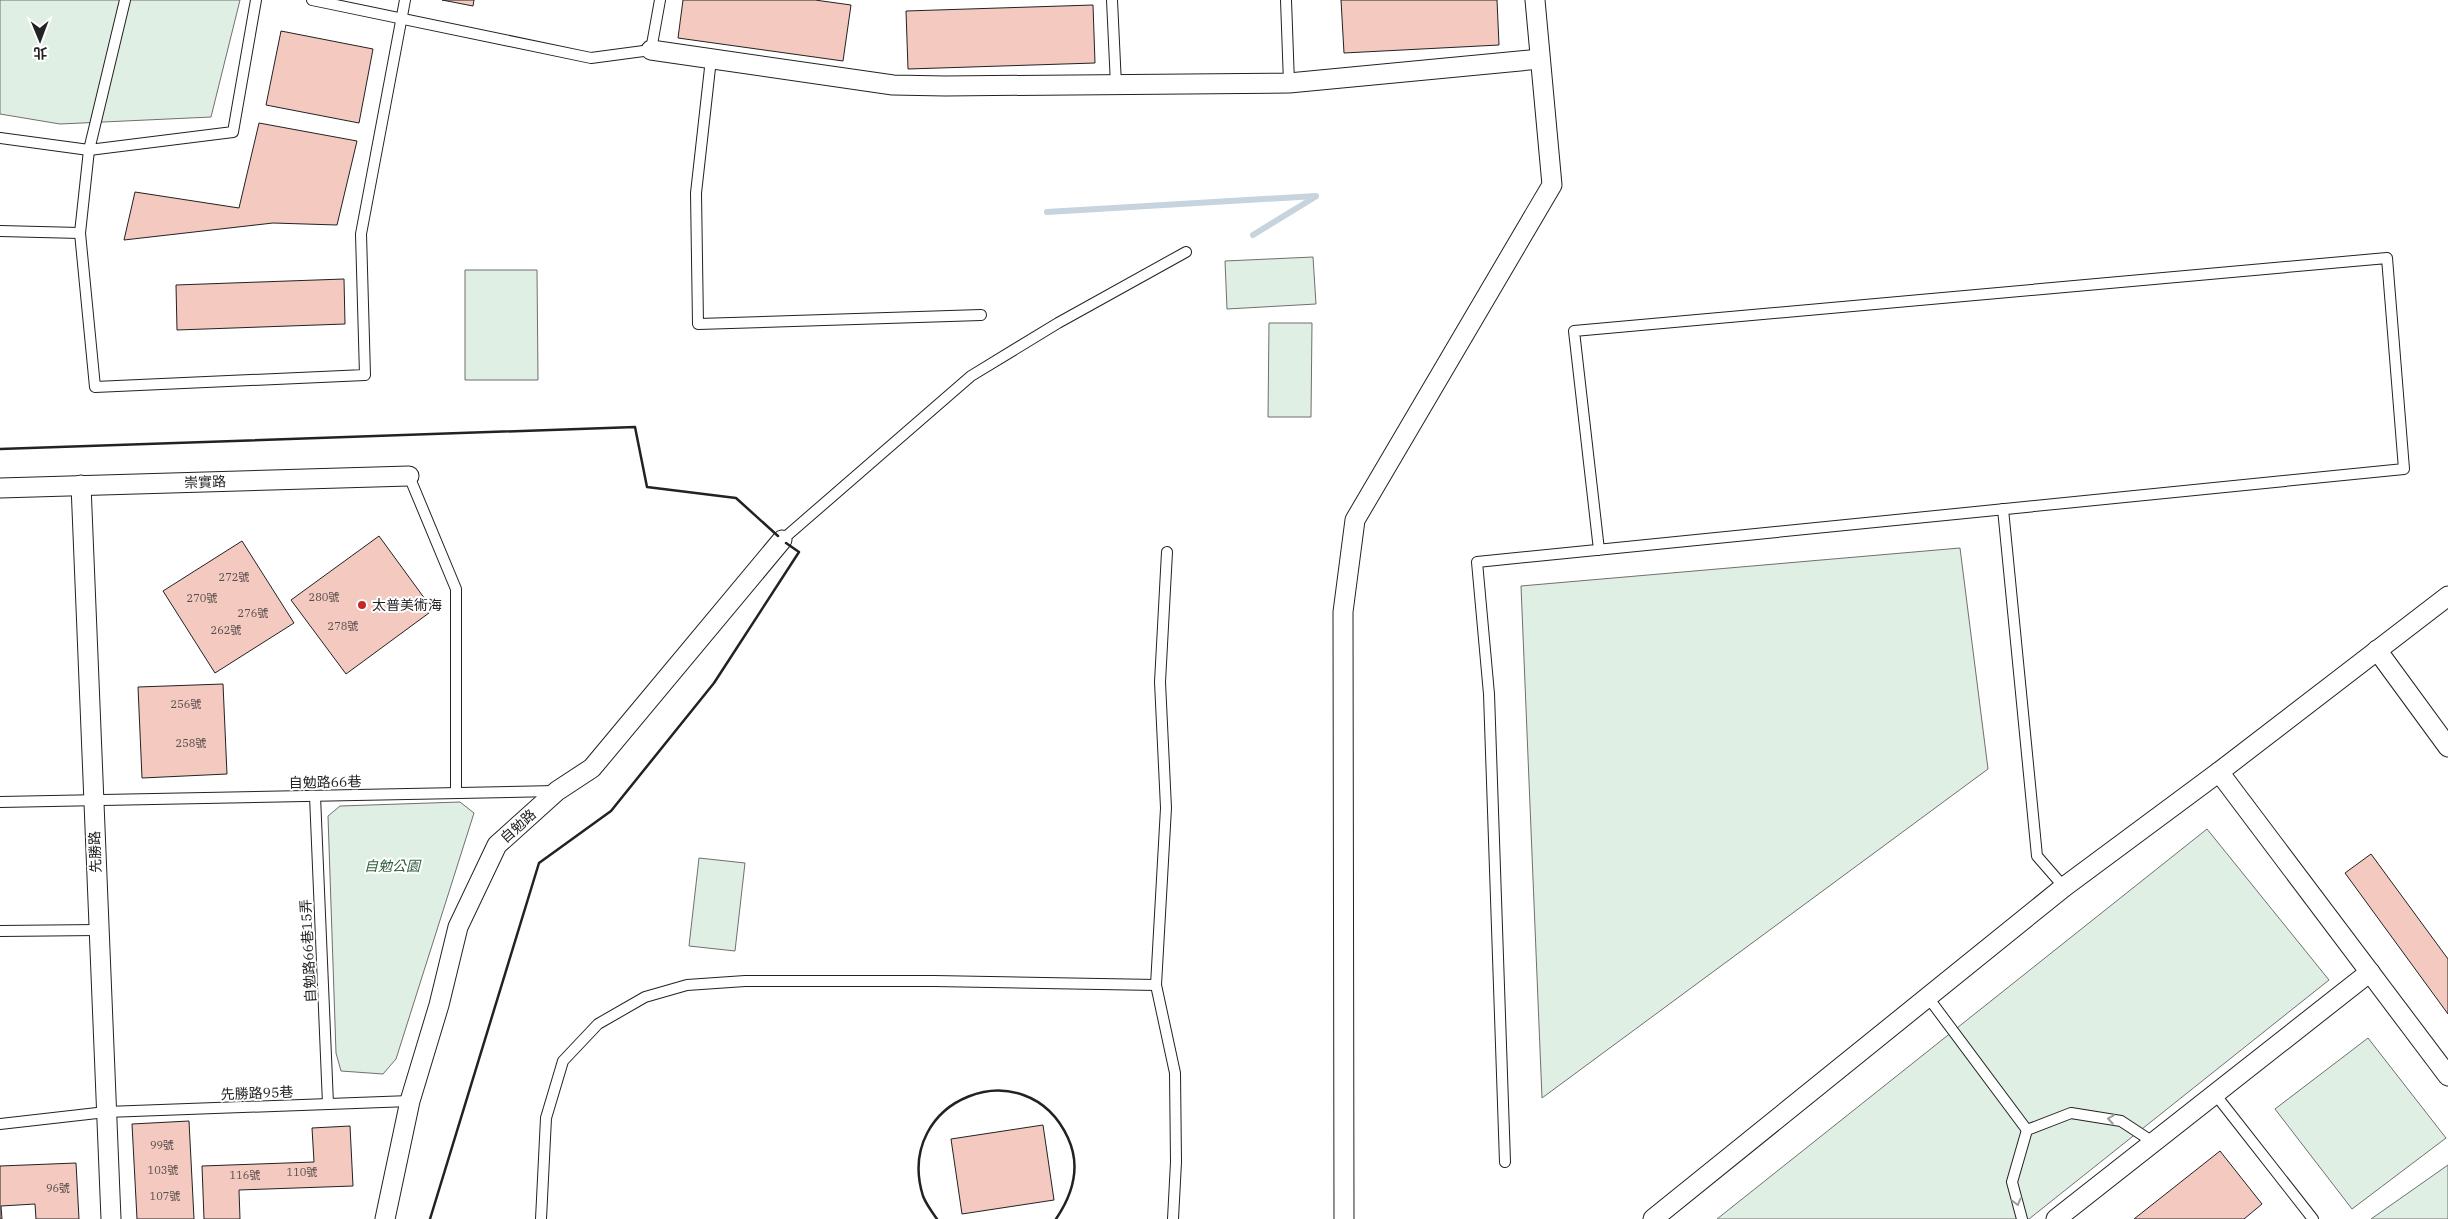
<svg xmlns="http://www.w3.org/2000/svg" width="2448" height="1219" font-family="'IBM Plex Serif','Noto Sans TC',serif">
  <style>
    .green { fill: #e0efe3; stroke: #6f6f6f }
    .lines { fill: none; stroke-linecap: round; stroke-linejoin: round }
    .stream { stroke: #c7d3dd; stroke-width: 6 }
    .building { fill: #f3c9c0; stroke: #222 }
    .lane-casing { stroke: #222; stroke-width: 12 }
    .street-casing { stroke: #222; stroke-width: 21 }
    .lane { stroke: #fff; stroke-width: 10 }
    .street { stroke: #fff; stroke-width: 19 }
    .wall { stroke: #222; stroke-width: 2.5 }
    .oneway { stroke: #9c9c9c }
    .poi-dot { fill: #c62828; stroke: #fff; stroke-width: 2 }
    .labels { text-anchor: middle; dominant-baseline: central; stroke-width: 4; stroke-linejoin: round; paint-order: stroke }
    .number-label { font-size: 11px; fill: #564c4a }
    .street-label { font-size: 14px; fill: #222; stroke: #fff }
    .poi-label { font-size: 14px; fill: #222; stroke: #fff; text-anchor: start }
    .park-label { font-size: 14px; font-style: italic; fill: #2f5e38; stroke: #fff }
  </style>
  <rect width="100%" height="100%" fill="#fff"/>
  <g class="green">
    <polygon points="0,0 240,0 211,117 60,124 0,114"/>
    <polygon points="1313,257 1316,304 1227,309 1225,261"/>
    <polygon points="465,270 537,270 538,380 465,380"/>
    <polygon points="1269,323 1312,323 1311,417 1268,417"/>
    <polygon points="1960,548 1988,769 1542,1098 1521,586"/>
    <polygon points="460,802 474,813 396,1059 383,1074 341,1071 336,1053 328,816 340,806"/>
    <polygon points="2207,829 2329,980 2029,1219 1717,1219"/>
    <polygon points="699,858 745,863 735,951 689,946"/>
    <polygon points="2368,1038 2446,1138 2352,1209 2275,1109"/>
    <polygon points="2448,1165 2448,1219 2371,1219"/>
  </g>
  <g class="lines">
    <g class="stream">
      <polyline points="1047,212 1316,196"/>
      <polyline points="1253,235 1315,197"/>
    </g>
  </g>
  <g class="building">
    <polygon points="442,0 474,0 473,6"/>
    <polygon points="683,0 815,0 851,5 843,61 678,38"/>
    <polygon points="1341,0 1497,0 1499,45 1344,53"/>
    <polygon points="1093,5 1095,63 908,69 906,11"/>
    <polygon points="281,31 373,49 359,123 266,105"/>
    <polygon points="259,123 357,141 337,225 273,223 124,240 135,192 239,208"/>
    <polygon points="344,279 345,324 177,330 176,285"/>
    <polygon points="379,536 433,610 346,674 291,600"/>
    <polygon points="242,541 294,623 215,673 163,591"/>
    <polygon points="223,684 227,774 142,778 138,687"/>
    <polygon points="2371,854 2448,959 2448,1014 2345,873"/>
    <polygon points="189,1121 194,1219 137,1219 132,1124"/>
    <polygon points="1043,1125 1054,1200 962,1214 951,1139"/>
    <polygon points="350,1126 353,1186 239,1190 240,1219 204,1219 202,1166 314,1162 312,1128"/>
    <polygon points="2220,1151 2262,1204 2244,1219 2134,1219"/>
    <polygon points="76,1163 79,1219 36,1219 35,1204 1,1206 2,1219 0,1219 0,1166"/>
  </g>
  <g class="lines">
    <g class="lane-casing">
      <g id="lane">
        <polyline points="125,0 89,150 80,233 95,387 365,375 361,234 405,0"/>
        <polyline points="312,0 591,58 651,50 660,0"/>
        <polyline points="1112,0 1116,85"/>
        <polyline points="1286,0 1289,83"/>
        <polyline points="711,59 696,193 698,324 981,315"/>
        <polyline points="0,138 89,150 233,132 256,0"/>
        <polyline points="0,231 80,233"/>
        <polyline points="409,476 456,589 456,793"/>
        <polyline points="2003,509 2037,856 2064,887"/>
        <polyline points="782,540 971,376 1058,323 1186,252"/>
        <polyline points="1167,552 1160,682 1166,808 1156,985 1175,1073 1176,1162 1173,1219"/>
        <polyline points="315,796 328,1104"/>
        <polyline points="0,802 556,791"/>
        <polyline points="0,931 98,930"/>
        <polyline points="1927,996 2027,1130"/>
        <polyline points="2215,1094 2313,1219"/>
        <polyline points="0,1124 106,1112 410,1101"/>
        <polyline points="1505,1162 1489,694 1477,562 2404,469 2387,258 1574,331 1599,550"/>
        <polyline points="541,1219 546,1118 563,1061 598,1024 645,997 687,985 745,981 934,981 1156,985"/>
        <polyline points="2022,1219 2012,1182 2027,1130 2071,1113 2121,1121 2153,1142"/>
      </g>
    </g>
    <g class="street-casing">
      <g id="street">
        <polyline points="651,50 893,85 945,86 1289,83 1540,59"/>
        <polyline points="81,485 111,1219"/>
        <polyline points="0,488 409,476"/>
        <polyline points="2377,650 2448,747"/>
        <polyline points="2219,772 2448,1076"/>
        <polyline points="385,1219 410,1101 439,1005 458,927 497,845 557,791 592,768 782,540"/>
        <polyline points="1344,1219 1343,612 1355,520 1552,185 1535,0"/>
        <polyline points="1653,1219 2064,887 2219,772 2448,596"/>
        <polyline points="2056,1219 2370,972"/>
      </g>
    </g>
    <use href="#lane" class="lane"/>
    <use href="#street" class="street"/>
    <g class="wall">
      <polyline points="0,449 635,427 647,487 736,498 778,536"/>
      <polyline points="430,1219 539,863 611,811 714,683 799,552 786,543"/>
      <path d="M937,1219C932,1212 926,1204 923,1196C893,1099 1026,1047 1068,1138C1081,1166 1073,1194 1056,1219"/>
    </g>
  </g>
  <defs><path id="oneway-chevron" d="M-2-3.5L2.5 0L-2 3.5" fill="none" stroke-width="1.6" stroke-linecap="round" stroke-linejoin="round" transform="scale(1.25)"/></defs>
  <g class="oneway">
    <use href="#oneway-chevron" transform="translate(2111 1119) rotate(-172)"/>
    <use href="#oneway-chevron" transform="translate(2017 1202) rotate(75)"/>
  </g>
  <circle class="poi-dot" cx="362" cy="605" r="5"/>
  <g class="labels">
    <g class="number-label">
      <text x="234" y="577">272號</text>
      <text x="324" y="597">280號</text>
      <text x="202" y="598">270號</text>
      <text x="253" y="613">276號</text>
      <text x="343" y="626">278號</text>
      <text x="226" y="630">262號</text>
      <text x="186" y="704">256號</text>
      <text x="191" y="743">258號</text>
      <text x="162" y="1145">99號</text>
      <text x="163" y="1170">103號</text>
      <text x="302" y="1172">110號</text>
      <text x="245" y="1175">116號</text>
      <text x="58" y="1188">96號</text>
      <text x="165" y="1196">107號</text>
    </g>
    <g class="street-label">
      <text transform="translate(205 482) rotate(-2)">崇實路</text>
      <text transform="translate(325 782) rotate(-1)">自勉路66巷</text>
      <text transform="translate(518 826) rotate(-42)">自勉路</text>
      <text transform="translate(95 852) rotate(-92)">先勝路</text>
      <text transform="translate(308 951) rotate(-93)">自勉路66巷15弄</text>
      <text transform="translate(257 1093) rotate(-2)">先勝路95巷</text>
    </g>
    <g class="poi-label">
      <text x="372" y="605">太普美術海</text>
    </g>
    <g class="park-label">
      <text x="392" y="866">自勉公園</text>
    </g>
  </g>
  <g transform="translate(40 40) rotate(179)" stroke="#ffffff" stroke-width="4" paint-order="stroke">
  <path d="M0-4L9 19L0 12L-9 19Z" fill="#222222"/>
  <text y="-8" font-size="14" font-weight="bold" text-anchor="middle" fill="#222222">北</text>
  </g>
</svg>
